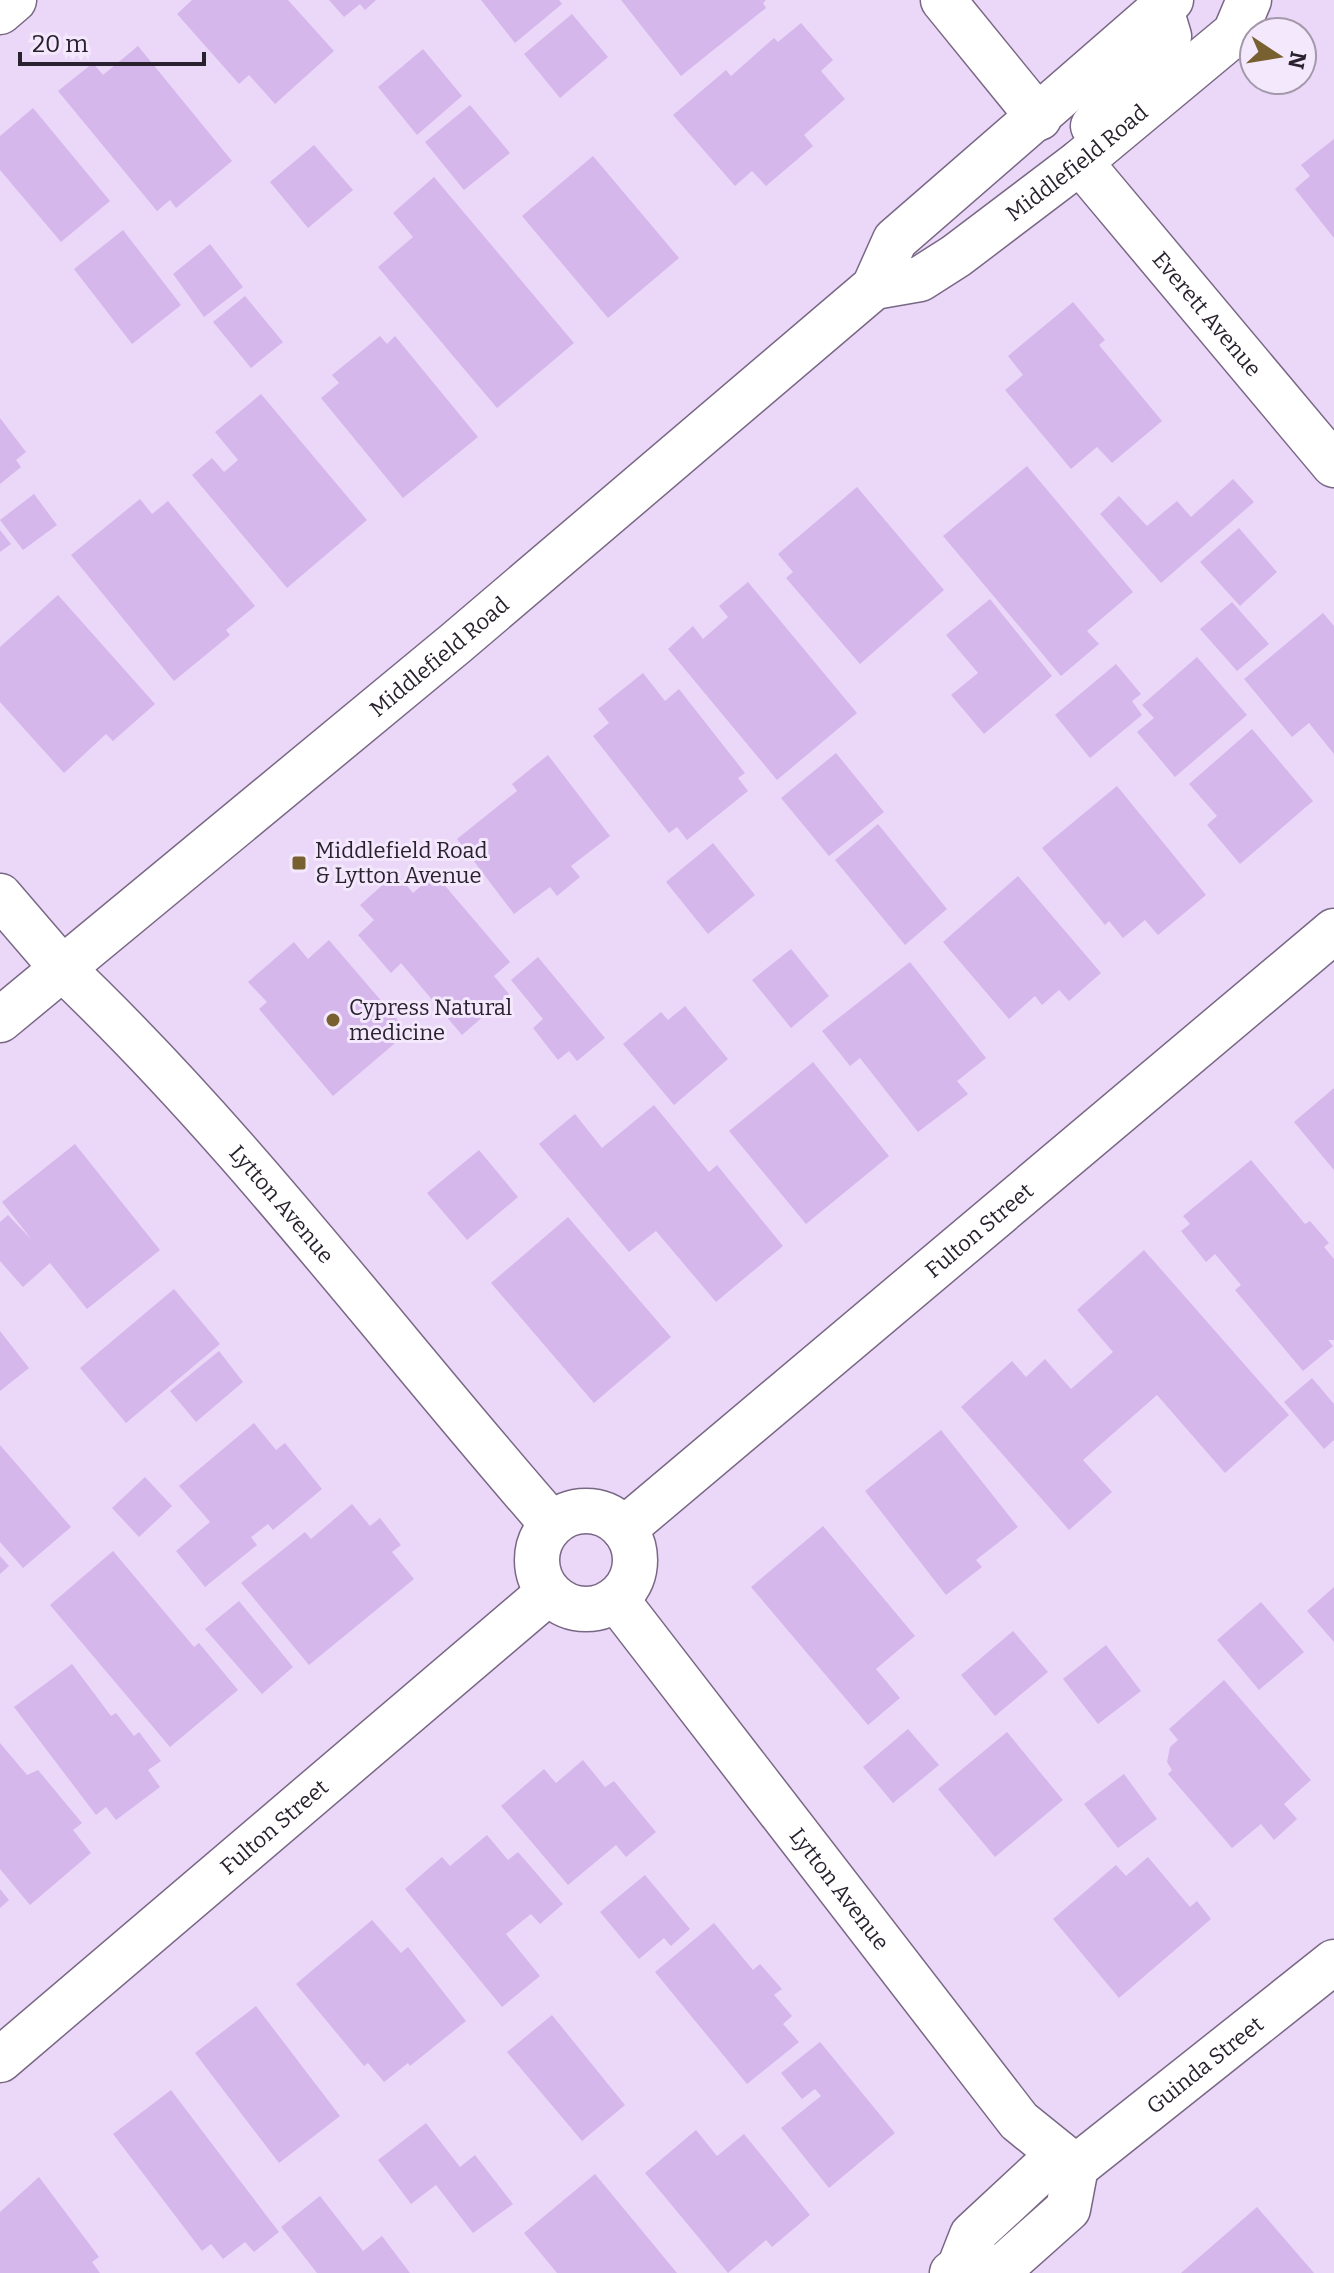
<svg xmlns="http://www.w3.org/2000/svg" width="1334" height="2273" font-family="Bitter,serif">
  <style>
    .building { fill: #d5b7eb }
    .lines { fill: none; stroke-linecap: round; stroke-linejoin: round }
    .street-casing { stroke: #796885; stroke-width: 47 }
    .secondary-casing { stroke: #796885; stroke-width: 47 }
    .street { stroke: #fff; stroke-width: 44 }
    .secondary { stroke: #fff; stroke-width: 44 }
    .poi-dot { fill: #796031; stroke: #f4e8fd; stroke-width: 3 }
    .labels { text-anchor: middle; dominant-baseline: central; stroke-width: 6; stroke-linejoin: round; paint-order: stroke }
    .street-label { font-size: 22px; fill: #29222e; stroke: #f4e8fd }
    .poi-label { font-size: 22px; fill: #29222e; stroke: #f4e8fd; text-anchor: start }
  </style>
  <rect width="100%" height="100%" fill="#ebd8f9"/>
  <g class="building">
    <polygon points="192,0 288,0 334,51 275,104 249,75 239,84 177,14"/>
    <polygon points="329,0 376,0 365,10 360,4 344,17"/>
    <polygon points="481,0 559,0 562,4 515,43"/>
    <polygon points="621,0 766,0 763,3 766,8 681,76"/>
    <polygon points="572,14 608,57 560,98 524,54"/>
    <polygon points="801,23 833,60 821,71 845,99 804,135 813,146 766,186 752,171 735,186 673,115 726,70 731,76 774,38 778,42"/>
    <polygon points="138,46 232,161 176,208 170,200 157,211 58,91 93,63 103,75"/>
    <polygon points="423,49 462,96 417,135 378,87"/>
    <polygon points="470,105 510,153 464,190 425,142"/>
    <polygon points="33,108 110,201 61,242 0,170 0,136"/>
    <polygon points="1334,139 1334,238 1295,189 1310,176 1301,165"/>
    <polygon points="314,145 353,190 308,228 270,182"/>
    <polygon points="593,156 679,258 608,318 522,216"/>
    <polygon points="434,177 574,343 497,408 378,267 413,237 393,213"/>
    <polygon points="123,230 181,305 132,344 74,269"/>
    <polygon points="210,244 243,287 204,317 173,274"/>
    <polygon points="245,296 283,342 251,368 213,322"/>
    <polygon points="1073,302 1105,340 1099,345 1162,421 1112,463 1097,447 1071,469 1005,390 1023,375 1008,356"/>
    <polygon points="380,336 387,344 395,336 478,437 403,498 321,398 339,383 332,375"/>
    <polygon points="261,394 367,520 287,588 192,475 212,458 224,472 238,460 215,432"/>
    <polygon points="0,418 26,452 16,460 21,467 0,484"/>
    <polygon points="1027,466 1133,592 1087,631 1099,644 1061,676 943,536"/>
    <polygon points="1233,479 1254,502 1161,583 1100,514 1119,496 1147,526 1177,501 1191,517"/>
    <polygon points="857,487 944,590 860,664 786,578 793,572 778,554"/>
    <polygon points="34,494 57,525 23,550 0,520"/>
    <polygon points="140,499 152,514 168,501 255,606 226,630 230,635 174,681 71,555"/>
    <polygon points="1239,528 1277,572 1240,606 1200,562"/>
    <polygon points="0,530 11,544 0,552"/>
    <polygon points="748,582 857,713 777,780 668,649 693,626 703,639 728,617 719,606"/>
    <polygon points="58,595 155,704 113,741 106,734 64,773 0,702 0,647"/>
    <polygon points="990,599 1052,676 984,734 951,695 978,673 946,635"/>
    <polygon points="1232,602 1269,644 1237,671 1200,629"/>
    <polygon points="1323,613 1334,626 1334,754 1309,723 1292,737 1244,679"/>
    <polygon points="1197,657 1247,715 1175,777 1137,732 1154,718 1142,705"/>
    <polygon points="1116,664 1141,694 1132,701 1142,715 1090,758 1055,715"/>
    <polygon points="643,673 665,701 679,689 745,773 738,778 748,791 687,840 677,827 669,833 593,736 609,723 598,709"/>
    <polygon points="1252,729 1313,801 1240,864 1207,825 1217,816 1189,784"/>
    <polygon points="836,753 884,812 829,856 781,798"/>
    <polygon points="548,755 610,836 571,866 580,877 557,896 550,887 514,914 457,839 517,791 512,784"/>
    <polygon points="1117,786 1206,895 1158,935 1145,920 1123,938 1109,921 1105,925 1042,848"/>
    <polygon points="878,824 947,909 905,945 835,860"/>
    <polygon points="713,843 755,895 708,934 666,882"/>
    <polygon points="396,873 413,893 435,874 510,962 494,976 509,994 462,1035 401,963 391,973 358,935 374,920 360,905"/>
    <polygon points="1018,876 1101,973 1069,1001 1059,990 1042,1005 1035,996 1009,1019 943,942"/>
    <polygon points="329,940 408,1032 333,1096 259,1009 267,1002 248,982 294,942 308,959"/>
    <polygon points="791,949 829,996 791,1028 752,980"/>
    <polygon points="538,957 605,1038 577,1061 569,1051 558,1060 533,1028 543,1019 511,980"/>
    <polygon points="910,962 986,1058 957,1081 968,1094 918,1132 860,1058 850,1066 822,1031"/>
    <polygon points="685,1006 728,1059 674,1105 623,1044 661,1012 668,1020"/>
    <polygon points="813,1062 889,1156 806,1224 729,1131"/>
    <polygon points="1334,1088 1334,1170 1294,1122"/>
    <polygon points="654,1105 709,1172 717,1165 783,1246 716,1302 656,1231 629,1252 539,1144 575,1114 602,1148"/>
    <polygon points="75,1144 160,1250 87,1309 50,1263 23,1287 0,1261 0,1222 8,1215 32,1240 2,1202"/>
    <polygon points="479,1150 518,1197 467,1240 427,1193"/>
    <polygon points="1251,1160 1305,1224 1310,1221 1329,1243 1324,1247 1334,1259 1334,1340 1328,1340 1333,1346 1303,1371 1235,1290 1241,1285 1215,1254 1206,1262 1181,1231 1190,1224 1183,1216"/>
    <polygon points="568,1217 671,1337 594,1403 491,1283"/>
    <polygon points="1144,1250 1289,1415 1225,1473 1157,1395 1083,1460 1112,1492 1069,1530 961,1407 1012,1361 1026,1377 1045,1359 1071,1389 1113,1352 1077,1310"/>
    <polygon points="174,1289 220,1344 126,1423 80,1368"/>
    <polygon points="0,1331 29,1368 0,1391"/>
    <polygon points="219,1351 243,1382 196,1422 170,1391"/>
    <polygon points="1312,1378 1334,1404 1334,1440 1324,1449 1284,1402"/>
    <polygon points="254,1423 276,1450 285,1443 322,1489 273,1530 268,1524 251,1537 257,1545 205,1587 176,1551 210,1522 179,1486"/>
    <polygon points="941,1430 1018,1527 976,1560 982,1567 946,1595 865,1491"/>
    <polygon points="0,1445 71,1527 23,1568 0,1542"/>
    <polygon points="145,1477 172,1506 139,1537 112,1508"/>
    <polygon points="352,1504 370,1526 380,1518 401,1545 392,1552 414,1579 309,1665 241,1583 305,1532 311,1539"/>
    <polygon points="823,1526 915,1636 876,1669 900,1698 868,1725 751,1587"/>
    <polygon points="113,1551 194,1647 199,1643 238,1690 170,1747 50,1605"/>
    <polygon points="0,1556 9,1566 0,1574"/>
    <polygon points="1334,1587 1334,1642 1307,1611"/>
    <polygon points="239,1601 293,1667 262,1694 205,1629"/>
    <polygon points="1261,1602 1304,1652 1259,1690 1217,1640"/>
    <polygon points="1013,1631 1048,1672 995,1716 961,1675"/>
    <polygon points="1106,1645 1141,1691 1098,1724 1063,1679"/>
    <polygon points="72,1664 111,1716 116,1713 134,1736 139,1732 161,1761 148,1770 160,1787 116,1820 106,1807 96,1815 14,1707"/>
    <polygon points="1224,1680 1311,1780 1284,1804 1297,1819 1274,1840 1261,1824 1232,1848 1168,1774 1172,1770 1167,1762 1170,1747 1178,1740 1169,1729"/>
    <polygon points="908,1729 939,1765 893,1803 863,1767"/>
    <polygon points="1007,1732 1063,1800 995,1857 938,1789"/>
    <polygon points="0,1743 27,1775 38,1770 82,1823 73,1830 91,1853 30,1905 0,1869"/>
    <polygon points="583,1760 605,1787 614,1781 656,1832 626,1857 616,1845 568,1885 501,1806 544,1769 556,1783"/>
    <polygon points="1124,1774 1157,1819 1118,1848 1084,1804"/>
    <polygon points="487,1835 508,1860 518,1852 563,1904 540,1924 531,1914 506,1934 540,1976 502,2007 405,1889 442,1857 450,1866"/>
    <polygon points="1148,1857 1190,1907 1197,1901 1211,1919 1119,1998 1053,1919 1116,1865 1126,1876"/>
    <polygon points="645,1875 690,1929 671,1946 664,1938 639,1959 600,1912"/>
    <polygon points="0,1889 9,1900 0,1908"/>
    <polygon points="372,1920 401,1953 408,1947 466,2021 410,2066 408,2063 384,2082 368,2063 364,2066 296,1984"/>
    <polygon points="714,1923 753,1970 760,1964 782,1989 774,1995 792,2016 783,2024 799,2042 747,2084 655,1972"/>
    <polygon points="256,2006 340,2116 279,2163 195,2053"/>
    <polygon points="552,2015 625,2105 582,2141 507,2052"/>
    <polygon points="820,2042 895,2133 829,2188 781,2128 821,2096 815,2089 802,2099 781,2073"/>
    <polygon points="171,2090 279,2232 254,2252 245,2242 223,2259 211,2244 202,2251 113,2134"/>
    <polygon points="426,2123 460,2167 475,2155 513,2204 473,2233 436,2185 411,2204 378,2160"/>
    <polygon points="696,2130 717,2156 744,2134 810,2215 772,2247 766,2240 728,2273 645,2173"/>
    <polygon points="595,2174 677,2273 557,2273 524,2233"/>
    <polygon points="39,2177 99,2257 92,2262 100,2273 0,2273 0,2212"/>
    <polygon points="320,2196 363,2251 382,2236 410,2273 317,2273 281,2227"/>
    <polygon points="1257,2207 1314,2273 1181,2273"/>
  </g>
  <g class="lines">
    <g class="street-casing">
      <g id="street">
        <polyline points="943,0 1039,118"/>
        <polyline points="0,12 14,0"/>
        <path id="s1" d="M1080,162L1334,465"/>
        <path id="s2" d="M61,967C241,1138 389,1338 552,1524"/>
        <circle cx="586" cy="1560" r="49"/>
        <path id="s3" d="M624,1529L1334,931"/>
        <path id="s4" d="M616,1599L1019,2121L1076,2167"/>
        <path id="s5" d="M0,2060L548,1593"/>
        <polyline points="959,2268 1004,2266 1068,2209 1076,2167"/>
        <path id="s6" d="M952,2273L959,2268L972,2235L1042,2170L1076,2167L1334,1962"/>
      </g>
    </g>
    <g class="secondary-casing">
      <g id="secondary">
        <polyline points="1093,126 1165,42 1169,36 1163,16"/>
        <path id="s7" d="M874,287L920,279L956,256L1080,162L1235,33L1249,0"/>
        <polyline points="0,896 61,967"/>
        <path id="s8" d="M0,1020L456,643L874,287L895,240L1171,0"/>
      </g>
    </g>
    <use href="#street" class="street"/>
    <use href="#secondary" class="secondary"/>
  </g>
  <g class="poi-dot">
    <rect x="291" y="855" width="16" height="16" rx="4"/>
    <circle cx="333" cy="1020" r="8"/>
  </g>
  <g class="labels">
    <g class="street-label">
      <text stroke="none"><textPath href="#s7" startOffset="242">Middlefield Road</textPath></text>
      <text stroke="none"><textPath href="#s1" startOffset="198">Everett Avenue</textPath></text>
      <text stroke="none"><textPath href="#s8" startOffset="570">Middlefield Road</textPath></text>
      <text stroke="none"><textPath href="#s2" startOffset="324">Lytton Avenue</textPath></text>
      <text stroke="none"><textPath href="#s3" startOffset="464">Fulton Street</textPath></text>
      <text stroke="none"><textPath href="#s5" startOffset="360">Fulton Street</textPath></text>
      <text stroke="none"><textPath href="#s4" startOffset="366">Lytton Avenue</textPath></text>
      <text stroke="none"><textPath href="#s6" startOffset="338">Guinda Street</textPath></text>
    </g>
    <g class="poi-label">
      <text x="315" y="850">Middlefield Road<tspan x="315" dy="25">&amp; Lytton Avenue</tspan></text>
      <text x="349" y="1007">Cypress Natural<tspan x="349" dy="25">medicine</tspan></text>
    </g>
  </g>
  <g transform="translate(1278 56) rotate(102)"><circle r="38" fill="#f4e8fd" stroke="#a399aa" stroke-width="2"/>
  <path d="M0-6L14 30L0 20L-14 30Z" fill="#796031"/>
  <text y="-12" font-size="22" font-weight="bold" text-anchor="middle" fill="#29222e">N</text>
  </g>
  <path d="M20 52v12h184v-12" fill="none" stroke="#29222e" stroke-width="4"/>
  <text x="32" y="52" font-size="24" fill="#29222e" stroke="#f4e8fd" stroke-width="6" paint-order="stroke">20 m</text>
</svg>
